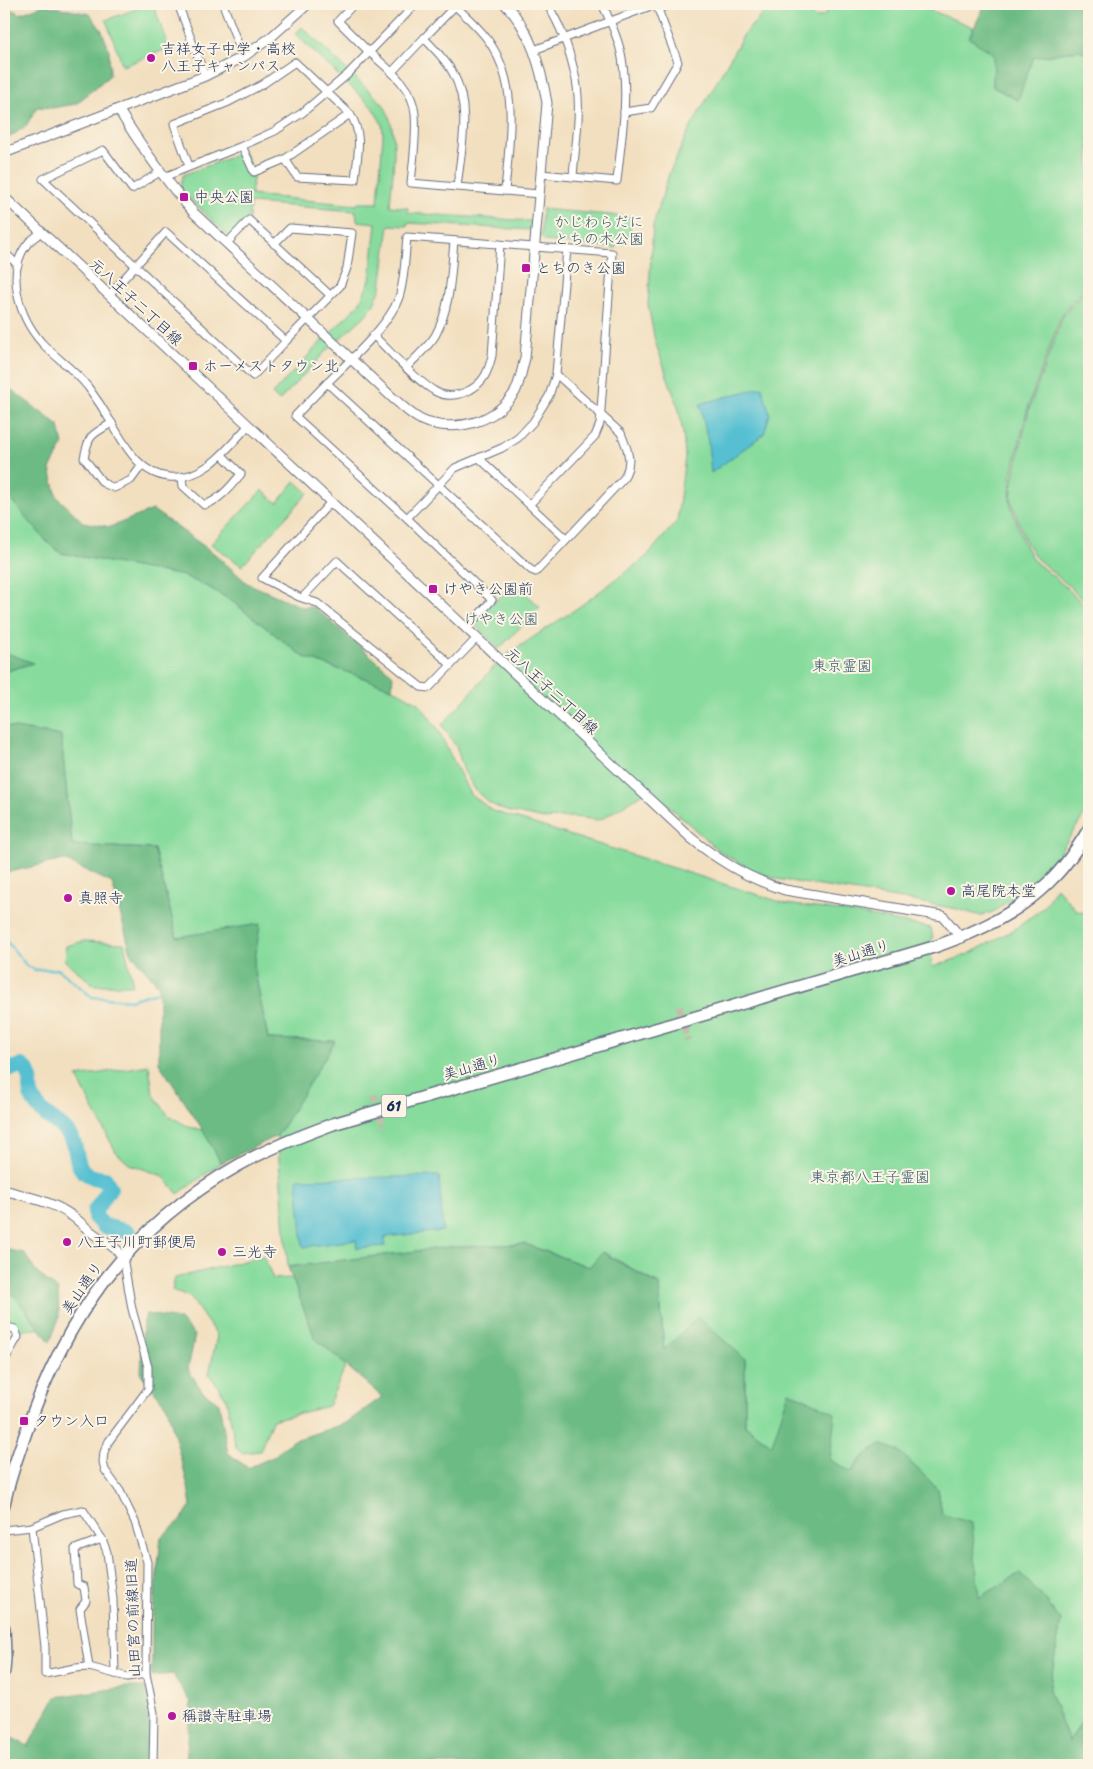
<svg xmlns="http://www.w3.org/2000/svg" width="1093" height="1769" font-family="Sriracha,'Klee One',sans-serif">
  <style>
    .green { fill: #87db9d; stroke: #51857e }
    .forest { fill: #6dbb84; stroke: #447571 }
    .water { fill: #56c0d2; stroke: #387898 }
    .lines { fill: none; stroke-linecap: round; stroke-linejoin: round }
    .stream { stroke: #56c0d2; stroke-width: 2.5 }
    .river { stroke: #56c0d2; stroke-width: 16 }
    .minor-tunnel { stroke: #c7bcac; stroke-width: 7; stroke-dasharray: 7 3.5; stroke-linecap: butt }
    .minor-casing { stroke: #666d80; stroke-width: 9 }
    .tertiary-casing { stroke: #666d80; stroke-width: 11 }
    .primary-casing { stroke: #666d80; stroke-width: 14 }
    .minor { stroke: #fff; stroke-width: 7 }
    .tertiary { stroke: #fff; stroke-width: 9 }
    .primary { stroke: #fff; stroke-width: 11 }
    .poi-dot { fill: #b5179e; stroke: #fcf5e5; stroke-width: 2 }
    .labels { text-anchor: middle; dominant-baseline: central; stroke-width: 4; stroke-linejoin: round; paint-order: stroke }
    .shield { fill: #fcf5e5; stroke: #5e6a86; stroke-width: 1 }
    .shield-label { font-size: 14px; font-weight: bold; fill: #1b2f5e }
    .poi-label { font-size: 15px; fill: #1b2f5e; stroke: #fcf5e5; text-anchor: start }
    .park-label { font-size: 15px; fill: #365a6e; stroke: #fcf5e5 }
    .street-label { font-size: 15px; fill: #1b2f5e; stroke: #fcf5e5 }
  </style>
  <rect width="100%" height="100%" fill="#fcf5e5"/>
  <filter id="ink" filterUnits="userSpaceOnUse"><feTurbulence type="fractalNoise" baseFrequency=".02" numOctaves="2"/><feDisplacementMap in="SourceGraphic" scale="10" xChannelSelector="R" yChannelSelector="G"/><feConvolveMatrix kernelMatrix="1 2 1 2 8 2 1 2 1" color-interpolation-filters="sRGB"/></filter>
  <filter id="wash" filterUnits="userSpaceOnUse"><feTurbulence type="fractalNoise" baseFrequency=".0096" numOctaves="4" result="noise"/><feDisplacementMap in="SourceGraphic" scale="20" xChannelSelector="R" yChannelSelector="G"/><feGaussianBlur stdDeviation="1.12" result="paint"/><feColorMatrix in="noise" values="0 0 0 0 0 0 0 0 0 0 0 0 0 0 0 0 0 1.4 0 .05"/><feComposite in="paint" operator="in"/></filter>
  <g filter="url(#wash)">
    <rect width="100%" height="100%" fill="#f2dfbf"/>
    <g class="green">
      <polygon points="150,4 153,4 169,48 123,66 106,20"/>
      <polygon points="772,4 799,4 815,18 823,16 835,4 915,4 973,27 969,38 994,54 993,87 1017,100 1033,58 1078,50 1089,54 1089,282 1061,316 1028,407 1011,478 1010,503 1023,541 1033,560 1067,588 1089,611 1089,803 1085,814 1053,862 1033,882 995,911 981,916 957,909 908,900 777,879 752,870 720,852 650,789 600,820 573,817 544,819 506,811 489,803 476,791 464,771 457,748 442,725 502,658 579,607 646,557 677,521 685,457 683,433 679,410 655,341 648,305 653,225 669,174 688,132 744,34"/>
      <path d="M302,27L383,104C401,133 392,173 390,206L408,208V213L531,221L530,230L408,223L407,226L389,225L381,288L374,304L365,316L327,350L279,401L272,394L321,342L359,304L370,280L376,223L357,221L356,211L250,203L249,220L231,239L180,189L183,175L244,152L254,172L251,195L357,205L358,203H378L383,134L382,124L372,107L295,34Z"/>
      <polygon points="542,209 632,217 629,237 623,241 617,242 616,248 545,241 541,237"/>
      <polygon points="1089,285 1089,607 1069,586 1036,558 1025,540 1011,500 1013,479 1029,409 1063,316"/>
      <polygon points="295,481 308,493 242,566 211,544 262,490 277,503"/>
      <polygon points="4,492 50,545 61,553 184,576 210,588 233,602 304,657 392,688 419,703 437,728 470,794 493,811 787,904 854,913 931,928 933,938 929,945 933,967 969,954 1015,929 1044,907 1056,887 1077,911 1089,913 1089,1683 1086,1685 1089,1710 1069,1742 1049,1691 1061,1621 1046,1601 1020,1573 979,1598 942,1514 938,1489 863,1457 851,1472 830,1460 772,1445 745,1425 745,1359 664,1350 659,1284 603,1252 589,1267 525,1244 450,1247 288,1267 277,1136 334,1041 268,1039 254,967 259,925 177,937 154,849 72,845 61,736 4,726 4,672 32,663 4,652"/>
      <polygon points="513,582 540,607 499,649 472,622 492,600 497,600"/>
      <polygon points="84,941 124,943 133,985 94,985 65,961 66,946"/>
      <polygon points="149,1065 153,1094 168,1115 189,1127 203,1130 221,1163 178,1194 163,1176 129,1164 116,1152 91,1105 77,1077"/>
      <polygon points="264,1256 273,1279 292,1278 315,1338 346,1365 328,1406 272,1420 260,1451 242,1453 236,1448 226,1398 209,1374 217,1336 190,1297 172,1290 175,1278"/>
      <polygon points="4,1286 51,1328 23,1330 4,1326"/>
    </g>
    <g class="forest">
      <polygon points="979,4 1089,4 1089,54 1078,50 1033,58 1018,100 993,87 994,54 969,38 984,7"/>
      <polygon points="44,5 90,14 102,31 109,50 110,75 76,104 52,108 37,107 26,126 4,141 4,5 20,14"/>
      <polygon points="4,384 59,426 63,445 50,469 57,497 83,522 110,527 153,510 215,554 247,583 302,607 314,607 393,675 392,688 304,657 233,602 210,588 184,576 61,553 50,545 4,492"/>
      <polygon points="4,652 33,663 4,672"/>
      <polygon points="4,726 61,736 72,845 154,849 177,937 260,924 254,967 268,1039 335,1041 277,1136 221,1163 203,1130 159,1063 159,986 131,953 112,883 64,860 4,873"/>
      <polygon points="525,1244 589,1267 602,1252 659,1285 664,1350 698,1317 745,1359 745,1425 772,1445 789,1391 835,1413 830,1460 851,1472 863,1457 880,1444 899,1451 938,1489 942,1514 972,1523 979,1598 1020,1573 1046,1601 1061,1621 1049,1691 1069,1742 1089,1710 1089,1765 186,1764 191,1702 175,1678 174,1674 152,1676 152,1622 161,1537 180,1521 191,1506 188,1486 167,1407 141,1374 143,1325 146,1314 179,1319 195,1335 188,1369 202,1391 219,1403 228,1453 248,1468 273,1457 292,1441 346,1423 382,1397 315,1338 288,1267 450,1247"/>
      <polygon points="4,1249 24,1253 36,1272 58,1290 59,1318 50,1342 14,1295 4,1292"/>
      <path d="M126,1687H145C154,1715 152,1737 148,1765H4V1734L28,1746L56,1697Z"/>
    </g>
    <g class="water">
      <polygon points="762,387 770,414 764,434 711,473 708,442 700,404"/>
      <polygon points="439,1176 443,1231 385,1237 385,1246 357,1248 356,1240 303,1247 297,1179"/>
    </g>
    <g class="lines">
      <polyline class="stream" points="4,938 26,965 35,970 58,969 92,997 130,1000 157,992"/>
      <path class="river" d="M4,1070L22,1066C37,1076 26,1084 32,1097C42,1118 57,1119 70,1135C78,1145 74,1162 83,1171C90,1177 96,1178 105,1179L110,1188L95,1211V1217L104,1226L128,1232"/>
    </g>
  </g>
  <g filter="url(#ink)">
    <g class="lines">
      <g class="minor-tunnel">
        <polyline points="679,1007 688,1040"/>
        <polyline points="374,1095 383,1127"/>
      </g>
      <g class="minor-casing">
        <g id="minor">
          <polyline points="178,4 205,76"/>
          <polyline points="223,4 243,57"/>
          <path d="M354,4L338,21C348,31 358,41 368,51C387,68 413,86 415,114C417,137 413,161 411,183L539,194"/>
          <path d="M453,4C466,16 480,28 490,43C520,88 509,141 505,191"/>
          <path d="M547,4C561,26 571,54 576,80C582,111 575,146 573,177"/>
          <polyline points="658,9 672,4"/>
          <polyline points="424,38 455,6"/>
          <polyline points="534,50 656,4"/>
          <path d="M392,72L424,38C434,49 446,60 453,73C472,108 461,150 457,187"/>
          <polyline points="624,112 651,108 678,62 656,4"/>
          <polyline points="242,146 254,172 285,159 350,114"/>
          <path d="M189,166L174,124L229,102L263,84L295,62L350,114C364,134 357,157 355,180L297,177L285,159"/>
          <path d="M541,174L617,181C621,141 629,98 622,58C619,40 610,20 602,4"/>
          <polyline points="164,177 242,146 275,131 302,113 347,75 416,4"/>
          <path d="M41,232C37,236 32,239 29,242C4,271 19,317 42,343C56,358 75,370 88,387C96,398 104,410 111,422C125,445 139,474 169,477C204,481 227,449 248,426"/>
          <polyline points="227,243 249,220 330,295"/>
          <polyline points="274,244 290,228 352,233 347,268 340,286 286,341"/>
          <polyline points="4,252 18,265"/>
          <polyline points="109,295 166,232 286,341 253,376 43,179 103,150 132,189 160,172"/>
          <path d="M373,335C390,351 413,378 433,390C444,398 458,396 470,390C484,382 488,372 492,356L500,244"/>
          <path d="M407,367C416,357 428,347 435,336C451,307 451,273 454,241"/>
          <path d="M327,383C349,361 392,323 400,294C405,276 405,256 407,237L612,253L600,424L595,436L530,504"/>
          <path d="M112,423C91,435 89,434 84,458L103,483L114,488L131,480L142,465"/>
          <polyline points="479,458 566,539"/>
          <path d="M182,477L183,486L204,505C219,501 231,486 241,474L222,455"/>
          <polyline points="330,503 262,578 299,597 317,603 421,687 429,688 476,639"/>
          <polyline points="407,518 455,468 502,448 518,438 533,422 549,396 556,374 567,249"/>
          <polyline points="303,597 337,561 451,665"/>
          <polyline points="466,629 492,600 407,518 295,416 327,383 531,570 536,572 624,478 628,468 629,459 627,449 621,433 556,374"/>
          <polyline points="123,1257 132,1309 148,1367 148,1389 109,1441 104,1452 103,1462 105,1470 120,1491 135,1522 147,1562 146,1674 154,1713 153,1765"/>
          <polyline points="4,1326 15,1329 18,1337 4,1361"/>
          <polyline points="4,1374 4,1376"/>
          <polyline points="32,1527 45,1647 45,1674 75,1668 89,1667 127,1677 146,1674"/>
          <polyline points="4,1530 32,1527 63,1514 83,1510 102,1539 107,1552 113,1599 115,1674"/>
          <polyline points="89,1667 80,1609 86,1601 84,1587 77,1584 75,1549 102,1539"/>
        </g>
      </g>
      <g class="tertiary-casing">
        <g id="tertiary">
          <path d="M118,109C141,146 165,180 194,213L394,399C404,407 414,418 426,422C459,432 495,422 515,392C520,382 522,369 525,358L547,103C541,68 531,30 505,4"/>
          <polyline points="4,153 205,76 243,57 270,38 308,4"/>
          <path d="M4,197L691,838C720,862 749,879 785,890L943,916L961,938"/>
          <path d="M4,1190C27,1197 52,1201 72,1216C78,1220 84,1226 90,1231C102,1241 113,1243 123,1257"/>
        </g>
      </g>
      <g class="primary-casing">
        <g id="primary">
          <path d="M4,1504C9,1480 17,1457 25,1435C65,1316 129,1227 239,1165C269,1148 301,1136 333,1124L937,946C979,931 1018,913 1050,881C1066,866 1078,847 1089,829"/>
          <polyline points="4,1628 5,1657 4,1671"/>
        </g>
      </g>
      <use href="#minor" class="minor"/>
      <use href="#tertiary" class="tertiary"/>
      <use href="#primary" class="primary"/>
    </g>
  </g>
  <g class="poi-dot">
    <circle cx="151" cy="58" r="5"/>
    <rect x="179" y="192" width="10" height="10" rx="2.5"/>
    <rect x="521" y="263" width="10" height="10" rx="2.5"/>
    <rect x="188" y="361" width="10" height="10" rx="2.5"/>
    <rect x="428" y="584" width="10" height="10" rx="2.5"/>
    <circle cx="951" cy="891" r="5"/>
    <circle cx="68" cy="898" r="5"/>
    <circle cx="67" cy="1242" r="5"/>
    <circle cx="222" cy="1252" r="5"/>
    <rect x="19" y="1416" width="10" height="10" rx="2.5"/>
    <circle cx="172" cy="1716" r="5"/>
  </g>
  <g class="labels">
    <rect class="shield" x="381.5" y="1094.5" width="25" height="23" rx="4"/>
    <g class="shield-label">
      <text x="394" y="1106">61</text>
    </g>
    <g class="poi-label">
      <text x="161" y="49">吉祥女子中学・高校<tspan x="161" dy="17">八王子キャンパス</tspan></text>
      <text x="194" y="197">中央公園</text>
      <text x="536" y="268">とちのき公園</text>
      <text x="203" y="366">ホーメストタウン北</text>
      <text x="443" y="589">けやき公園前</text>
      <text x="961" y="891">高尾院本堂</text>
      <text x="78" y="898">真照寺</text>
      <text x="77" y="1242">八王子川町郵便局</text>
      <text x="232" y="1252">三光寺</text>
      <text x="34" y="1421">タウン入口</text>
      <text x="182" y="1716">稱讃寺駐車場</text>
    </g>
    <g class="park-label">
      <text x="599" y="222">かじわらだに<tspan x="599" dy="17">とちの木公園</tspan></text>
      <text x="501" y="619">けやき公園</text>
      <text x="842" y="666">東京霊園</text>
      <text x="870" y="1177">東京都八王子霊園</text>
    </g>
    <g class="street-label">
      <text transform="translate(136 302) rotate(43)">元八王子二丁目線</text>
      <text transform="translate(552 691) rotate(43)">元八王子二丁目線</text>
      <text transform="translate(861 953) rotate(-17)">美山通り</text>
      <text transform="translate(472 1067) rotate(-16)">美山通り</text>
      <text transform="translate(82 1288) rotate(-55)">美山通り</text>
      <text transform="translate(133 1618) rotate(-92)">山田宮の前線旧道</text>
    </g>
  </g>
  <rect width="1093" height="1769" fill="none" stroke="#fcf5e5" stroke-width="20"/>
</svg>
